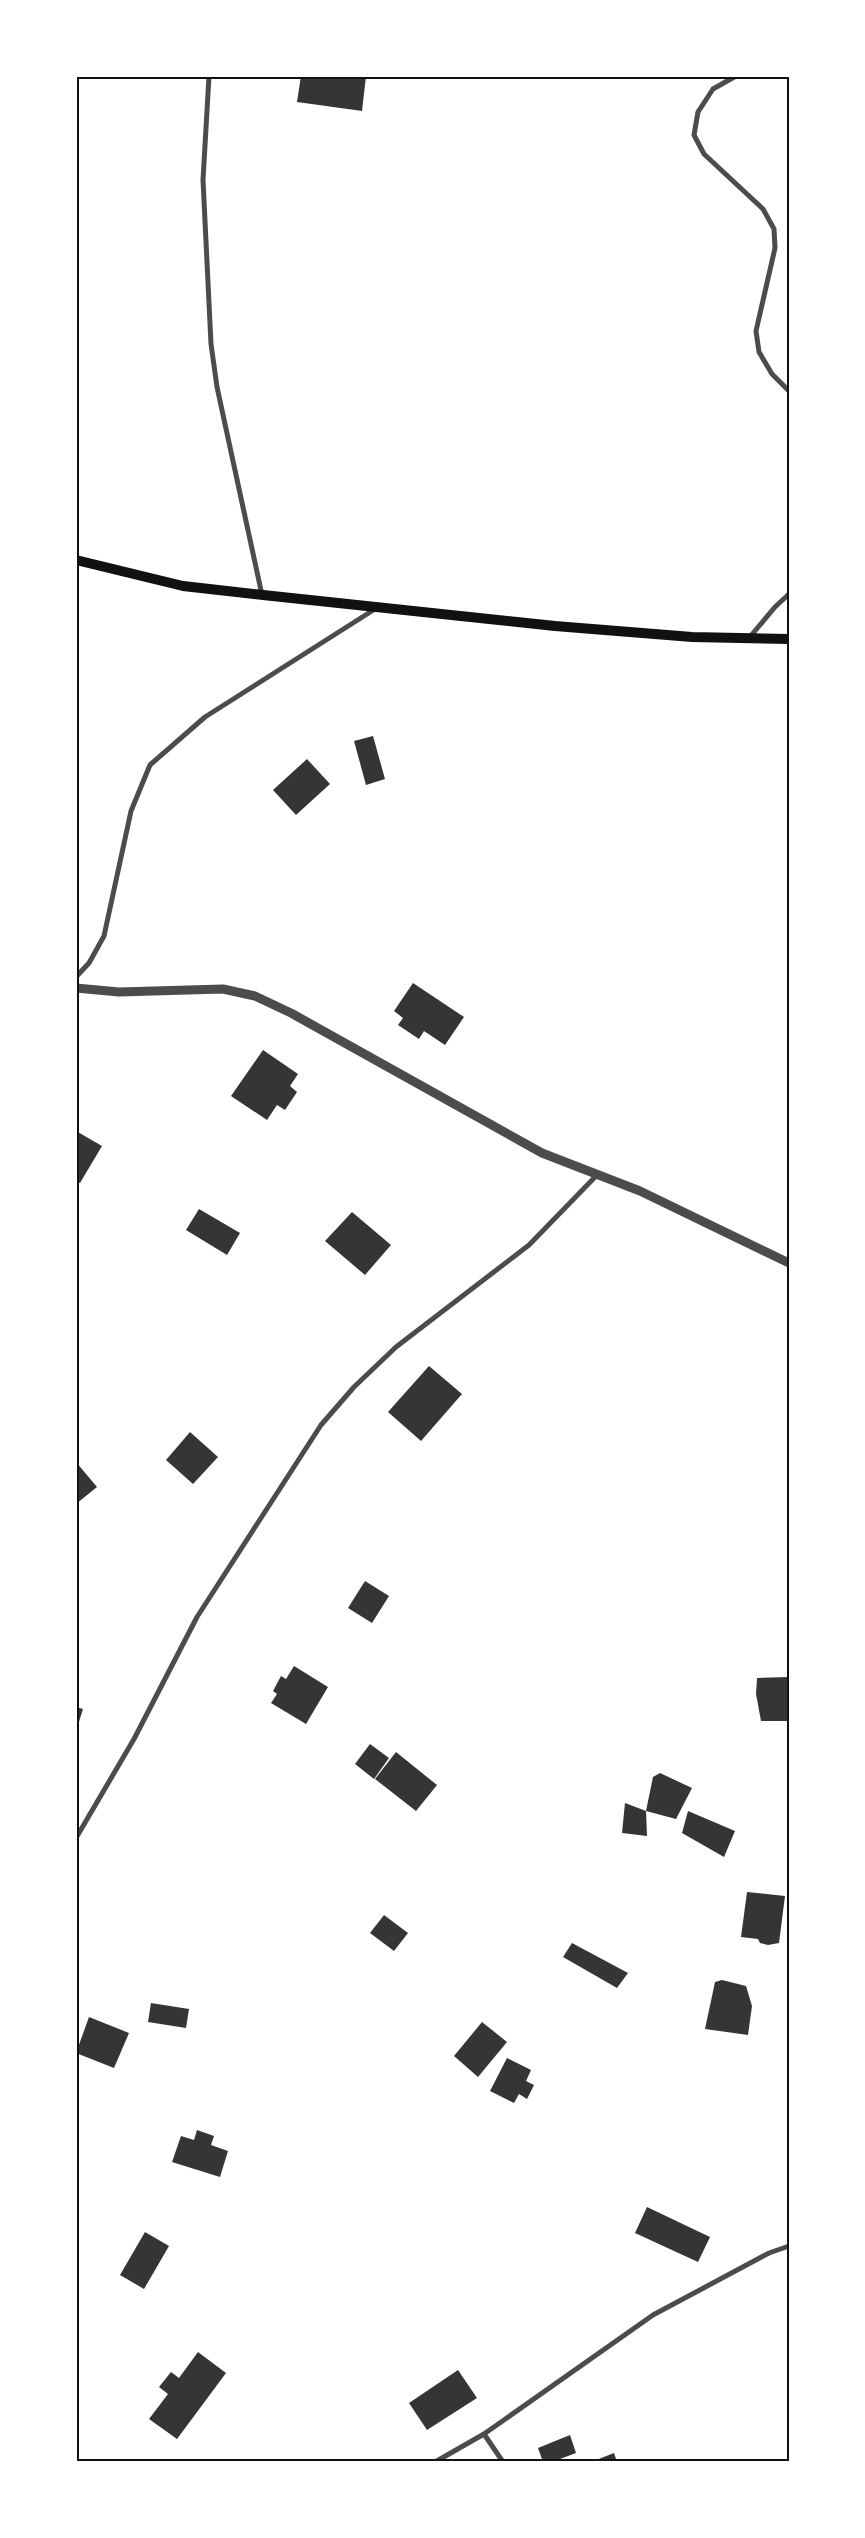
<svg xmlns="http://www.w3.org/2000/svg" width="865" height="2538" font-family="'DM Sans',sans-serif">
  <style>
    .building { fill: #353535 }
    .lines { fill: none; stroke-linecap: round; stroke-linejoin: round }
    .minor { stroke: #4c4c4c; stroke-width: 5 }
    .tertiary { stroke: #4c4c4c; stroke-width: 9 }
    .secondary { stroke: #111; stroke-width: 10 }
    .neatline { fill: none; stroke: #111; stroke-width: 2 }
  </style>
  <rect width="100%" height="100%" fill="#fff"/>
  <g class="building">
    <polygon points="301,76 366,76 362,111 297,102"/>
    <polygon points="373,736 385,779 366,785 354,741"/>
    <polygon points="307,759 330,784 296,815 273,790"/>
    <polygon points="413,983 464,1017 445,1045 424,1031 419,1039 398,1025 403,1018 394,1011"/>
    <polygon points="263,1050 298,1074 290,1086 297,1092 285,1110 277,1105 267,1120 231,1096"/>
    <polygon points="76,1131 102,1146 80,1183 76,1181"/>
    <polygon points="199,1209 240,1233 227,1255 186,1230"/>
    <polygon points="352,1212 391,1245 365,1275 325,1241"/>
    <polygon points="429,1366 462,1394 421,1441 388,1412"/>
    <polygon points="190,1432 218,1457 193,1484 166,1460"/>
    <polygon points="76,1462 97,1487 76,1504"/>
    <polygon points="365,1581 389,1596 372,1623 348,1608"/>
    <polygon points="294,1666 328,1687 306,1724 271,1703 277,1694 273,1691 281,1676 286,1679"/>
    <polygon points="789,1677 789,1721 761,1721 756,1694 757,1678"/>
    <polygon points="76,1707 83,1709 78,1725 76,1724"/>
    <polygon points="370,1744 389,1758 374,1779 355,1764"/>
    <polygon points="396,1752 437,1785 416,1811 375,1779"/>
    <polygon points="660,1773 692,1788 676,1819 646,1811 653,1777"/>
    <polygon points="625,1803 646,1811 647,1836 622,1833"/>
    <polygon points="688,1811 735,1831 724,1857 682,1833"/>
    <polygon points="747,1892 785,1896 779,1943 768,1945 760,1943 758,1939 741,1937"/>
    <polygon points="384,1915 408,1933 394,1951 370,1933"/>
    <polygon points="572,1943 628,1973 617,1988 563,1957"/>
    <polygon points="722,1980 746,1986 752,2006 748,2035 705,2029 715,1982"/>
    <polygon points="151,2003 189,2009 186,2028 148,2022"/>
    <polygon points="89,2017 129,2033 114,2068 76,2053"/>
    <polygon points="482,2022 507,2042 478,2077 454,2056"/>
    <polygon points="507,2058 531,2070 526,2081 534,2085 527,2099 519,2094 514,2103 490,2091"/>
    <polygon points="197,2130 214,2136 211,2145 228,2151 220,2177 172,2162 181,2136 194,2140"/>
    <polygon points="647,2207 710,2237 698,2262 635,2233"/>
    <polygon points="145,2232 169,2246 144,2289 120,2275"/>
    <polygon points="198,2352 226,2373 177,2439 149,2419 168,2394 159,2387 171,2372 179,2378"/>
    <polygon points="458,2370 477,2398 427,2430 409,2403"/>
    <polygon points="570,2435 576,2453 552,2462 543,2462 538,2448"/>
    <polygon points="614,2453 617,2462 591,2462"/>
  </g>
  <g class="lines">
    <g class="minor">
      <polyline points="209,76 203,180 211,344 217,387 262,595"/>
      <polyline points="736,76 713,89 698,112 694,135 704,154 763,209 774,229 775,248 756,331 759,352 772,374 789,391"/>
      <polyline points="749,638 775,607 789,594"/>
      <polyline points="76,977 89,963 104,936 131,811 150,765 205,717 375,609"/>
      <polyline points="76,1838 134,1739 197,1617 321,1425 354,1387 396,1347 529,1245 597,1175"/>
      <polyline points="484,2434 503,2462"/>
      <polyline points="435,2462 484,2434 653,2315 769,2253 789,2246"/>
    </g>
    <polyline class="tertiary" points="76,988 119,992 223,989 255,996 291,1013 542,1153 640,1191 789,1263"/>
    <polyline class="secondary" points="76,560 183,586 263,595 555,626 692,637 789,639"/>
  </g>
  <rect width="865" height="2538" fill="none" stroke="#ffffff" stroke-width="155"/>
  <rect x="78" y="78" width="710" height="2382" class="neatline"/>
</svg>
